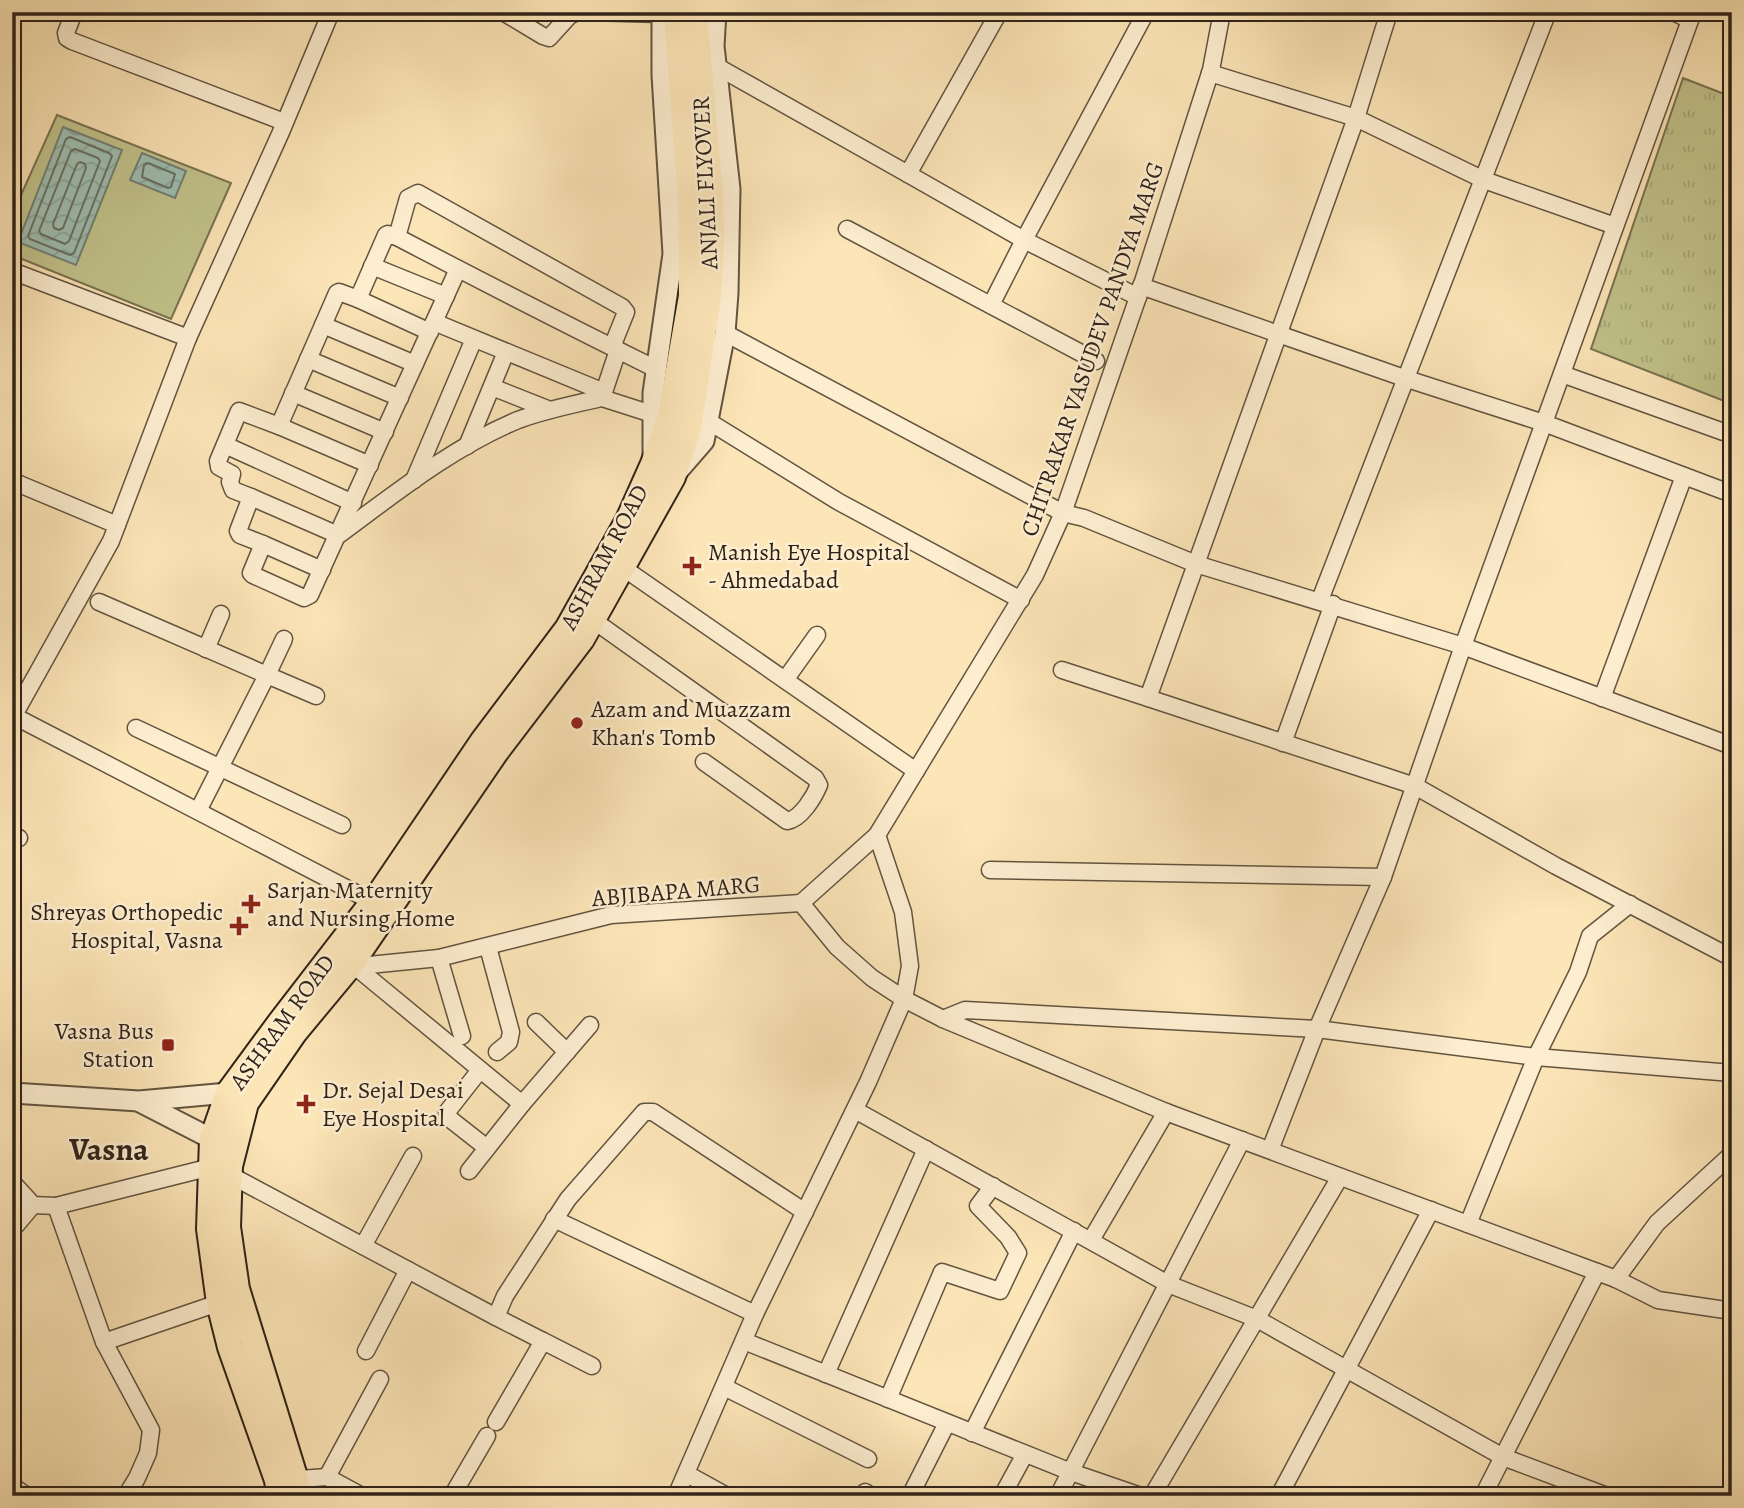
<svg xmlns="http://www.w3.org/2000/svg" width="1744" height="1508" font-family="Alegreya,serif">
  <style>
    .park { fill: url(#park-tufts); stroke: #787352; stroke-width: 2 }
    .garden { fill: #c2c38c; stroke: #787352; stroke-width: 2 }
    .water { fill: url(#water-waves); stroke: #728175; stroke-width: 2 }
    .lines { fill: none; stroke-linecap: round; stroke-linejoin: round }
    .shore { stroke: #677166; stroke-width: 2 }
    .minor-casing { stroke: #625440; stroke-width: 19 }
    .tertiary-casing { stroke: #625440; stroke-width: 23 }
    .primary-casing { stroke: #2f2319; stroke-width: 28 }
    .minor { stroke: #fdeed0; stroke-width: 16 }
    .tertiary { stroke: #fdeed0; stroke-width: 19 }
    .primary { stroke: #fce5b7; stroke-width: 24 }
    .poi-dot { fill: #8f2418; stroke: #fdeed0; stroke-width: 2.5 }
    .labels { text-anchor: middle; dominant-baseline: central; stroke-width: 5; stroke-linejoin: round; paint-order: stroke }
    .street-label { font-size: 24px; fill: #2f2319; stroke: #fdeed0 }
    .poi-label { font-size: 24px; fill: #2f2319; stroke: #fdeed0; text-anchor: start }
    .district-label { font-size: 32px; font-weight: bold; fill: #2f2319; stroke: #fdeed0 }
  </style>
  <defs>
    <pattern id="park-tufts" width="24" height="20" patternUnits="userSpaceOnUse" patternTransform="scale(1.75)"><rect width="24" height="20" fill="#c2c38c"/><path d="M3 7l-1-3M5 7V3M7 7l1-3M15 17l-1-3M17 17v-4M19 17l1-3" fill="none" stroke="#a7a778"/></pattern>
    <pattern id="water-waves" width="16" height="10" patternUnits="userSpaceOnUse" patternTransform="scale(1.75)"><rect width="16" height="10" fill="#9fbfb2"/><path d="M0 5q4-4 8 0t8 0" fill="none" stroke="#89a498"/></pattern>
  </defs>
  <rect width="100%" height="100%" fill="#fce5b7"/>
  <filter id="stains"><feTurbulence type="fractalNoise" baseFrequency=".00286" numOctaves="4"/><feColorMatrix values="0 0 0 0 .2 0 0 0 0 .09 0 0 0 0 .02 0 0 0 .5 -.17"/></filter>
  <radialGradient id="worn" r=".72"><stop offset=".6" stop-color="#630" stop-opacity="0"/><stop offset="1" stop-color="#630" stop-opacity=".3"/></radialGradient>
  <polygon class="park" points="1683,78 1732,97 1732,404 1591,349"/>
  <polygon class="garden" points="57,115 231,183 171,319 12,255 12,215"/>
  <g class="water">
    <polygon points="63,127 122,150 76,265 18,242"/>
    <polygon points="142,153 186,171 175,198 130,180"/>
  </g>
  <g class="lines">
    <g class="shore">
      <polygon points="70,137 109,153 112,156 74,253 70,255 30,239 28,236 66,139"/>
      <polygon points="75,149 98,158 100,161 69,241 65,244 41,234 39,231 71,151"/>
      <polygon points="80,162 85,164 86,168 63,228 59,230 54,228 53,224 77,164"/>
      <polygon points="148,163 175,174 171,187 168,188 142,177 144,165"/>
    </g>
    <g class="minor-casing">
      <g id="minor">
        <polyline points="74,12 66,33 67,38 72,41 284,122"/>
        <polyline points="503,12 543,36 549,38 569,16 577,12"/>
        <polyline points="588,12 662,14"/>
        <polyline points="1389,12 1356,118 1148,698 1415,786 1556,866 1732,958"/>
        <polyline points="1673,12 1690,20"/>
        <polyline points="716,66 908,174 999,12"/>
        <polyline points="1210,73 1356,118 1484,180 1615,226"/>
        <polyline points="908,174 1024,240 991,305"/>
        <polyline points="847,229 1096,361"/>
        <polyline points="397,237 388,234 386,235 358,299 339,292 337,293 279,426 239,411 218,461 219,467 232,474 230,482 233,490 251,497 238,531 240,535 263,544 251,573 253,575 304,598 310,595 458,269"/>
        <polyline points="372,266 446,296"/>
        <polyline points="12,271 188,338"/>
        <polyline points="1141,286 1407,379 1544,423 1732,494"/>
        <polyline points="1138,297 1024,240 1146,12"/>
        <polyline points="358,299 430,332"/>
        <polyline points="434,322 604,392"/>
        <polyline points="323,325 415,364"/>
        <polyline points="725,333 1063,513 1084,518 1196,564 1463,646 1732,746"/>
        <path d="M612,347L626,312L622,307L418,193L408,198L397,237C483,282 569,326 656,369"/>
        <polyline points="308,359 400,398"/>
        <polyline points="1562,374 1732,435"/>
        <polyline points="492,387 550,410"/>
        <polyline points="293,393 385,432"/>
        <polyline points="602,398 652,414"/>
        <polyline points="708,421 839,502 1021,600"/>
        <polyline points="279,426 370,465"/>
        <polyline points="225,445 353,503"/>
        <polyline points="467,446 506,352"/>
        <polyline points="414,480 474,339"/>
        <polyline points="12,481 117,525"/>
        <polyline points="251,497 338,535"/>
        <path d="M340,534C397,492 453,447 518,420C545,410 574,404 602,398L618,350"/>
        <polyline points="263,544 322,570"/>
        <polyline points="622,567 916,771"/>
        <polyline points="1320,600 1545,19"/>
        <polyline points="99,602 267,675 198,811"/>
        <path d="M593,620L815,778L819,785C814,797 801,819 787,821L704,762"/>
        <polyline points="284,639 267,675 316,696"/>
        <polyline points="206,649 221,614"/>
        <polyline points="1062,670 1148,698"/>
        <polyline points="785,680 817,635"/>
        <polyline points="1602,698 1684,476"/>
        <polyline points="12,715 373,902"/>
        <polyline points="14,715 111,541 188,338 281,132 331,12"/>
        <polyline points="136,728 342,825"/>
        <polyline points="1283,743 1333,604"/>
        <polyline points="12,835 19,838"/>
        <polyline points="990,870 1383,877"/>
        <polyline points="801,903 837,947 872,978 904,999 943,1019 1166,1112 1616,1279 1658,1300 1732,1311"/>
        <polyline points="801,903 877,835 1035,575 1063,513 1138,297 1211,70 1222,12"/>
        <polyline points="488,947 511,1032 509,1042 497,1052"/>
        <polyline points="439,958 462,1036"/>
        <polyline points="349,967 439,958 611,915 801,903"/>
        <polyline points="357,968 522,1104 590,1025"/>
        <polyline points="943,1019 965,1010 1317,1029 1536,1057 1732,1073"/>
        <polyline points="536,1022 567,1052"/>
        <polyline points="480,1070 447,1112 450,1119 487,1148"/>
        <polyline points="855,1110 1168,1284 1257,1319 1503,1457 1607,1496"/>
        <polyline points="1270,1150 1317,1029 1383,877 1463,646 1693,12"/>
        <polyline points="469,1171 522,1104"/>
        <polyline points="230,1175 496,1317 505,1296 568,1199 644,1112 653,1112 805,1212"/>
        <polyline points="12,1182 33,1205 56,1206 211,1167"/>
        <polyline points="56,1206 104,1342 151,1430 148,1453 137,1478 126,1496"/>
        <polyline points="554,1219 755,1314"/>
        <polyline points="1468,1224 1536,1057 1578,972 1590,936 1630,904"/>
        <polyline points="12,1230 33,1205"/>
        <polyline points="1091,1240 1166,1112"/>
        <polyline points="363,1246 413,1156"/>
        <polyline points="1616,1279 1657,1223 1732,1154"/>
        <polyline points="543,1341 592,1366"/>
        <polyline points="744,1341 1071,1472 1141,1496"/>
        <polyline points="104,1342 227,1300"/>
        <polyline points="366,1351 408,1270"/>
        <polyline points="826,1374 926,1149"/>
        <polyline points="724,1387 868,1459"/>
        <polyline points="888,1399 942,1272 1000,1291 1018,1253 1008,1237 978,1206 993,1186"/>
        <polyline points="496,1422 543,1341 496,1317"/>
        <polyline points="972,1433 1074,1231"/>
        <polyline points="687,1474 727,1496"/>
        <polyline points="327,1477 380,1379"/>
        <polyline points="286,1480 327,1477 362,1496"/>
        <polyline points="12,1486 27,1496"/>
        <polyline points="865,1492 871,1496"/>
        <polyline points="452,1496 487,1436"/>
        <polyline points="676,1496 755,1314 868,1082 904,999 910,966 903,912 877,835"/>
        <polyline points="910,1496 947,1423"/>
        <polyline points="1002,1496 1025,1454"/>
        <polyline points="1058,1496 1242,1140"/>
        <polyline points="1152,1496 1340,1177"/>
        <polyline points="1279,1496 1431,1210"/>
        <polyline points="1483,1496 1597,1272"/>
      </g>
    </g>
    <g class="tertiary-casing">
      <g id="tertiary">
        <polyline points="653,456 653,393 673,254 662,75 662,12"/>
        <polyline points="678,471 704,441 725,333 728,293 730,189 714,46 716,12"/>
        <polyline points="12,1093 139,1101 228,1093 237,1098"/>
        <polyline points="140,1102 212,1139 225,1144"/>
      </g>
    </g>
    <g class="primary-casing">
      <g id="primary">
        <polyline points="279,1496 277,1480 230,1347 219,1303 209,1229 212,1139 228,1093 281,1021 382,890 482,742 567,629 628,520 653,464 670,416 691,296 690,199 677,29 678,12"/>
        <polyline points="298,1496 296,1480 237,1289 228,1227 230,1166 246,1103 295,1032 349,967 496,752 582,639 673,477 689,428 709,296 712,245 711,195 696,24 697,12"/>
      </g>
    </g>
    <use href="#minor" class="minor"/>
    <use href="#tertiary" class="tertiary"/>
    <use href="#primary" class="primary"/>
  </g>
  <g class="poi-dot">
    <path d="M688.5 555.5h7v7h7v7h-7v7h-7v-7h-7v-7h7z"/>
    <circle cx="577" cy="723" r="7"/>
    <path d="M247.5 893.5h7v7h7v7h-7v7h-7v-7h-7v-7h7z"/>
    <path d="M235.5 915.5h7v7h7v7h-7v7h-7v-7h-7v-7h7z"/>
    <rect x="161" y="1038" width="14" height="14" rx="3.5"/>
    <path d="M302.5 1093.5h7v7h7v7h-7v7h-7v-7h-7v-7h7z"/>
  </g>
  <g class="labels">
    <g class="street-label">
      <text transform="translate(705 183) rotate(-93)">ANJALI FLYOVER</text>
      <text transform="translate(1092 349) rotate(-71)">CHITRAKAR VASUDEV PANDYA MARG</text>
      <text transform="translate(604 557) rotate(-62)">ASHRAM ROAD</text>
      <text transform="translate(676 891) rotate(-5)">ABJIBAPA MARG</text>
      <text transform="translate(282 1022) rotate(-54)">ASHRAM ROAD</text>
    </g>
    <g class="poi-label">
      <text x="708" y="552">Manish Eye Hospital<tspan x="708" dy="28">- Ahmedabad</tspan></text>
      <text x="591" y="709">Azam and Muazzam<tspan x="591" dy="28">Khan's Tomb</tspan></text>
      <text x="267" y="890">Sarjan Maternity<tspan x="267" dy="28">and Nursing Home</tspan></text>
      <text x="223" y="912" text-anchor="end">Shreyas Orthopedic<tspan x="223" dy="28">Hospital, Vasna</tspan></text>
      <text x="154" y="1031" text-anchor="end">Vasna Bus<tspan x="154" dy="28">Station</tspan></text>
      <text x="322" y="1090">Dr. Sejal Desai<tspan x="322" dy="28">Eye Hospital</tspan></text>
    </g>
    <g class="district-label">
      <text x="109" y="1149">Vasna</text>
    </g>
  </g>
  <rect width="1744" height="1508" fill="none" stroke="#fce5b7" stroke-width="42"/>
  <rect x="14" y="14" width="1716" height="1480" fill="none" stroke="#2f2319" stroke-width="3.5"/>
  <rect x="21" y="21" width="1702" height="1466" fill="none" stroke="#2f2319" stroke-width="2"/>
  <rect width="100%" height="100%" filter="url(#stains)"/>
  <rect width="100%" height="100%" fill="url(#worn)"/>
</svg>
